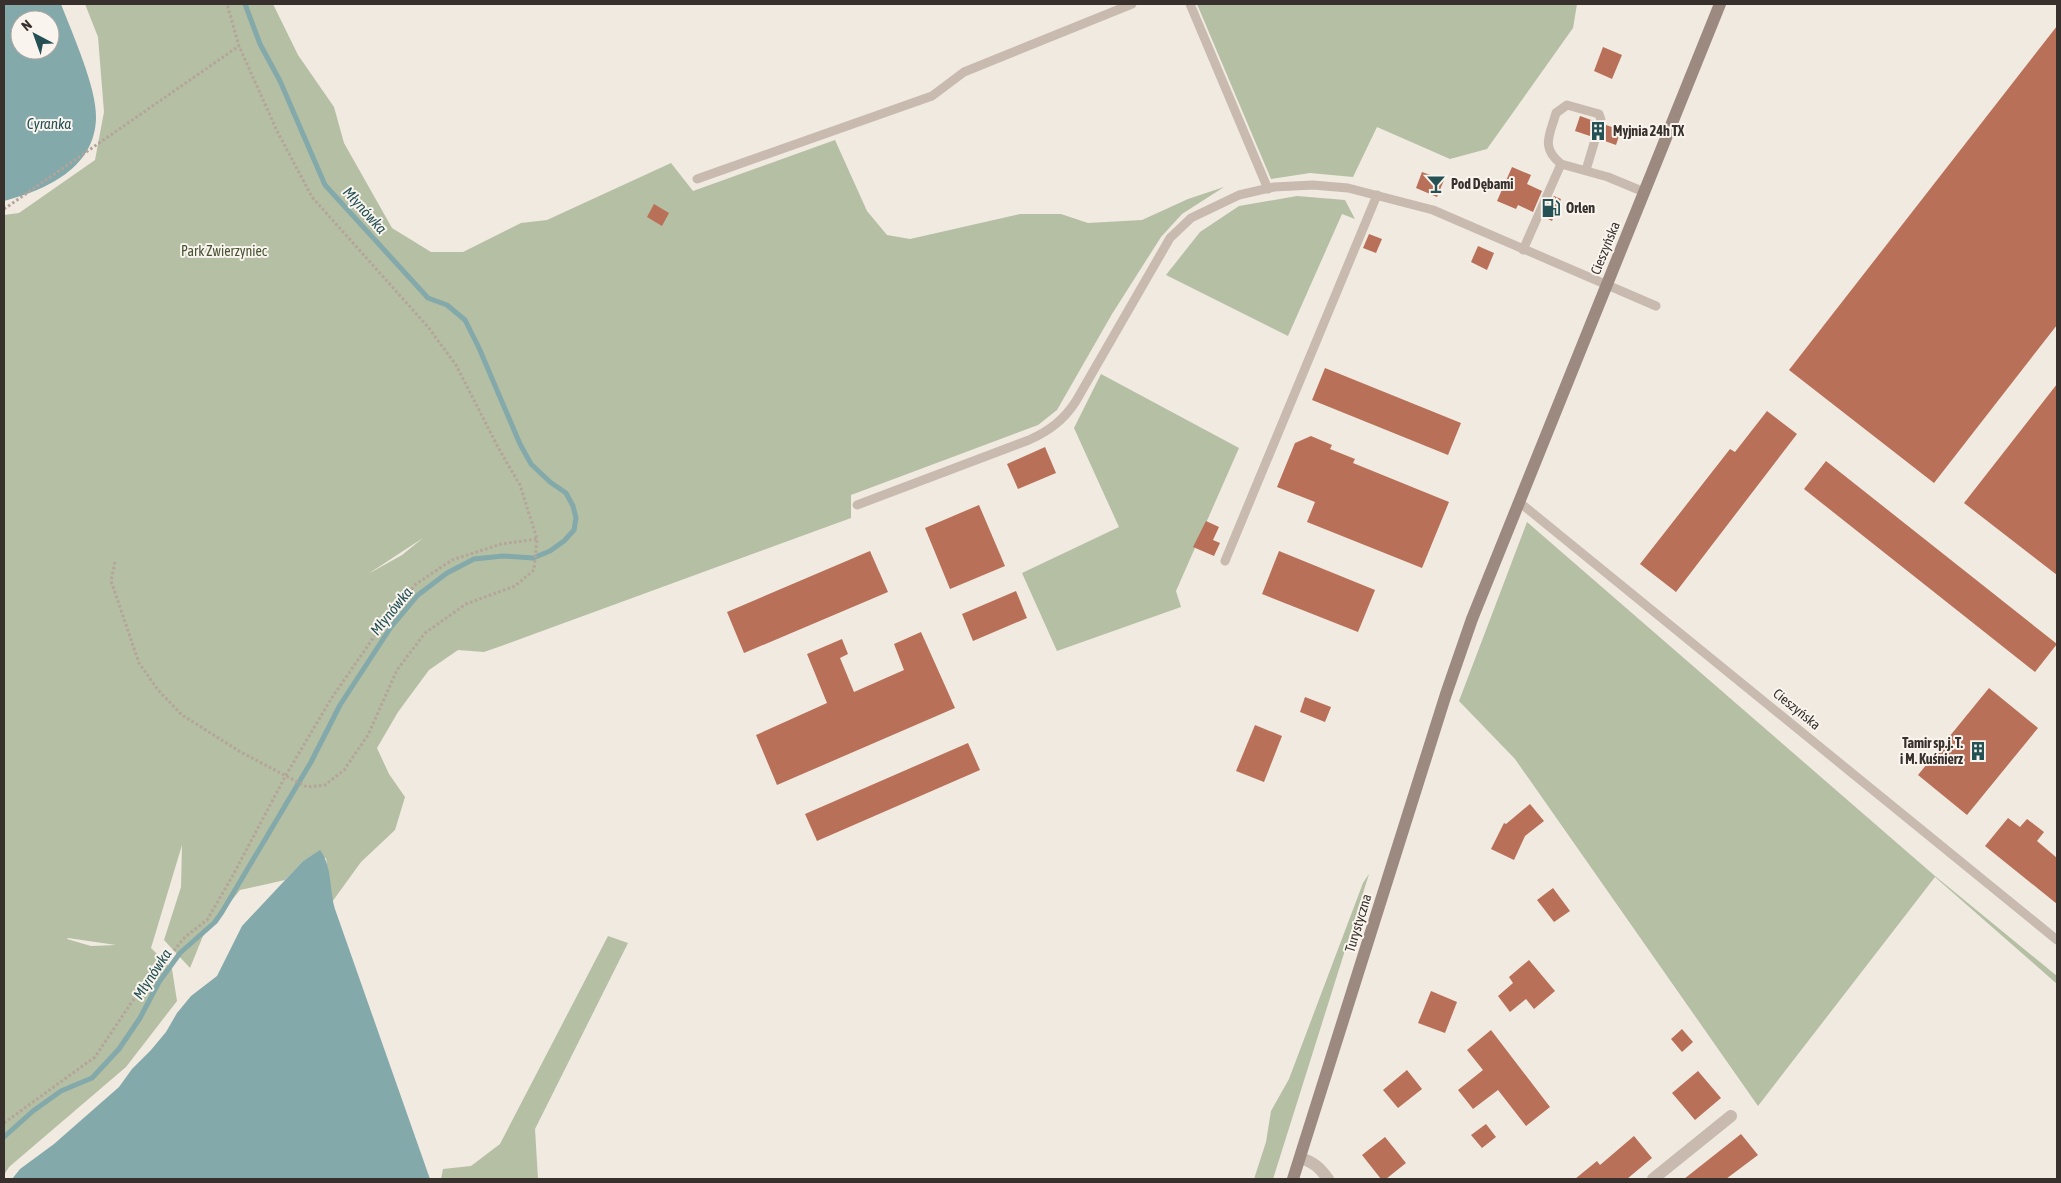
<svg xmlns="http://www.w3.org/2000/svg" width="2061" height="1183" font-family="'Asap Condensed',sans-serif">
  <style>
    .green { fill: #b5bfa3; fill-rule: evenodd }
    .water { fill: #83a9ab; fill-rule: evenodd }
    .lines { fill: none; stroke-linecap: round; stroke-linejoin: round }
    .stream { stroke: #83a9ab; stroke-width: 5 }
    .building { fill: #b97058 }
    .path { stroke: #b4a499; stroke-width: 3; stroke-dasharray: 2.5 2.5; stroke-linecap: butt }
    .service { stroke: #c8baae; stroke-width: 9 }
    .minor { stroke: #c8baae; stroke-width: 12 }
    .secondary { stroke: #9c8a80; stroke-width: 12 }
    .labels { text-anchor: middle; dominant-baseline: central; stroke-width: 4; stroke-linejoin: round; paint-order: stroke }
    .poi-label { font-size: 14px; font-weight: bold; fill: #38302c; stroke: #f9f4ee; text-anchor: start }
    .street-label { font-size: 14px; fill: #38302c; stroke: #f9f4ee }
    .park-label { font-size: 14px; fill: #475332; stroke: #f9f4ee }
    .water-label { font-size: 15px; font-style: italic; fill: #255155; stroke: #f9f4ee }
  </style>
  <rect width="100%" height="100%" fill="#f1eae1"/>
  <g class="green">
    <path d="M85,4H273L298,55L334,107L344,143L392,228L431,252H463L521,223L547,220L671,163L693,191L835,140L867,211L887,235L910,239L1020,214H1061L1088,223L1142,220L1188,199L1224,187L1182,214L1161,237L1112,314L1057,410L1038,425L851,495V518L504,645L484,652L458,650L429,670L398,712L377,748L389,774L405,797L395,830L361,862L332,902L326,858L302,862L285,880L240,890L203,936L190,968L164,940L181,887L182,845L151,948L172,969L177,1001L126,1067L9,1167L4,1175V215L19,213L95,160L104,112L98,37ZM423,538L402,555L368,574ZM67,939L68,938L116,945L91,946Z"/>
    <polygon points="1197,4 1577,4 1573,28 1487,149 1450,159 1377,127 1353,177 1310,173 1271,179"/>
    <polygon points="1297,196 1345,200 1355,219 1342,214 1288,336 1166,275 1200,232 1239,206"/>
    <polygon points="1101,374 1239,448 1176,591 1181,607 1057,651 1022,573 1119,527 1074,428"/>
    <polygon points="1527,522 1935,876 2057,976 2057,984 1935,877 1758,1106 1515,759 1459,701"/>
    <polygon points="1369,874 1273,1179 1254,1179 1266,1142 1271,1111 1289,1079 1363,883"/>
    <polygon points="608,936 628,943 535,1129 538,1179 441,1179 443,1169 471,1166 500,1144"/>
  </g>
  <g class="water">
    <path d="M4,4H61C72,33 97,88 96,118C95,168 46,190 4,201ZM20,20H50V50H20Z"/>
    <path d="M320,850C333,867 329,893 336,912L430,1179H12L20,1169L54,1144L119,1087L132,1069L151,1050L166,1032L177,1013L191,996L217,976L242,926L302,862Z"/>
  </g>
  <g class="lines">
    <polyline class="stream" points="4,1137 33,1111 61,1091 92,1078 119,1049 140,1018 159,982 180,953 215,922 222,912 311,762 340,705 391,627 418,595 447,573 474,559 503,556 533,558 550,551 564,541 574,530 576,518 573,506 566,493 550,482 531,464 520,444 479,348 465,320 447,305 428,298 325,185 280,81 260,44 245,4"/>
  </g>
  <g class="building">
    <polygon points="2057,26 2057,325 1934,483 1789,370"/>
    <polygon points="1603,47 1622,55 1612,79 1594,71"/>
    <polygon points="1580,116 1594,121 1590,136 1575,131"/>
    <polygon points="1606,125 1621,130 1616,145 1602,140"/>
    <polygon points="1512,167 1531,175 1527,184 1542,191 1533,212 1518,205 1516,209 1497,201"/>
    <polygon points="1422,172 1444,180 1437,197 1416,188"/>
    <polygon points="1554,196 1561,199 1552,221 1544,217"/>
    <polygon points="654,204 669,213 662,226 647,217"/>
    <polygon points="1369,234 1382,239 1376,253 1363,248"/>
    <polygon points="1478,246 1494,253 1487,270 1471,262"/>
    <polygon points="1325,368 1461,423 1448,455 1312,400"/>
    <polygon points="2057,384 2057,575 1964,503"/>
    <polygon points="1767,411 1797,434 1676,592 1640,564 1730,449 1735,452"/>
    <polygon points="1311,436 1332,445 1330,449 1355,459 1353,463 1449,502 1422,568 1307,522 1315,502 1277,487 1295,443"/>
    <polygon points="1045,447 1056,473 1018,489 1007,464"/>
    <polygon points="1826,461 2057,644 2035,672 1804,489"/>
    <polygon points="979,505 1005,566 950,589 925,528"/>
    <polygon points="1206,521 1219,527 1213,540 1220,543 1214,556 1193,547"/>
    <polygon points="870,551 888,592 744,653 727,612"/>
    <polygon points="1279,551 1375,590 1358,632 1262,594"/>
    <polygon points="1016,591 1027,618 973,641 962,614"/>
    <polygon points="921,632 955,708 777,785 756,735 827,703 807,654 842,639 848,654 840,658 854,692 904,670 894,644"/>
    <polygon points="1989,688 2038,728 1967,815 1918,775"/>
    <polygon points="1305,697 1331,707 1325,722 1300,712"/>
    <polygon points="1255,725 1282,736 1264,782 1236,771"/>
    <polygon points="968,743 980,770 817,841 805,814"/>
    <polygon points="1530,804 1544,821 1525,836 1514,860 1491,849 1504,823 1506,824"/>
    <polygon points="2008,818 2020,827 2027,819 2044,832 2037,841 2057,858 2057,904 1985,846"/>
    <polygon points="1553,888 1570,911 1554,922 1537,900"/>
    <polygon points="1529,960 1555,991 1534,1009 1526,999 1510,1012 1498,996 1513,983 1509,977"/>
    <polygon points="1431,991 1457,1002 1445,1033 1418,1023"/>
    <polygon points="1682,1029 1693,1042 1682,1052 1671,1039"/>
    <polygon points="1491,1030 1550,1107 1526,1126 1498,1090 1473,1109 1458,1090 1483,1070 1467,1050"/>
    <polygon points="1407,1070 1422,1089 1398,1108 1383,1090"/>
    <polygon points="1698,1071 1721,1098 1695,1120 1672,1093"/>
    <polygon points="1486,1124 1496,1137 1482,1148 1471,1135"/>
    <polygon points="1741,1134 1758,1155 1726,1179 1684,1179"/>
    <polygon points="1634,1136 1652,1158 1627,1179 1575,1179 1597,1161 1600,1165"/>
    <polygon points="1385,1137 1406,1163 1386,1179 1381,1179 1362,1155"/>
  </g>
  <g class="lines">
    <g class="path">
      <polyline points="4,209 239,46"/>
      <polyline points="115,562 111,581 139,663 158,690 182,715 239,751 307,787 325,785 344,770 368,735 397,670 425,633 466,604 515,586 534,570 537,539 520,485 500,451 456,365 428,327 312,197 277,131 239,46 227,4"/>
      <polyline points="4,1123 95,1057 131,1003 185,937 207,920 232,877 286,775 331,699 380,628 416,584 452,560 501,544 537,539"/>
    </g>
    <g class="service">
      <polyline points="1190,4 1268,189"/>
      <path d="M1561,164C1540,147 1550,135 1556,113L1567,105L1599,114L1601,120L1586,170"/>
      <polyline points="697,179 932,96 964,72 1132,4"/>
      <polyline points="1523,250 1561,164 1608,177 1644,192"/>
      <polyline points="1518,503 1524,506 2057,940"/>
      <path d="M857,505L1029,440C1049,431 1064,420 1076,401L1170,238L1191,218L1239,195L1274,187L1313,185L1348,188L1433,210L1656,306"/>
      <polyline points="1225,561 1377,195"/>
    </g>
    <g class="minor">
      <path d="M1300,1158C1314,1162 1320,1168 1328,1179"/>
      <polyline points="1653,1179 1731,1116"/>
    </g>
    <polyline class="secondary" points="1293,1179 1446,694 1472,619 1720,4"/>
  </g>
  <defs>
    <g id="building-bare" transform="scale(1.5)"><path d="M-4-6H4V6H1V3H-1V6H-4ZM-2.5-4.3h1.7v1.8h-1.7ZM.8-4.3h1.7v1.8H.8ZM-2.5-1h1.7V.8h-1.7ZM.8-1h1.7V.8H.8Z" fill="#255155" stroke="#f9f4ee" stroke-width="2.5" paint-order="stroke"/></g>
    <g id="bar-bare" transform="scale(1.5)"><path d="M-6-5H6L.8 .8V4.5H3.5V6h-7V4.5H-.8V.8Z" fill="#255155" stroke="#f9f4ee" stroke-width="2.5" paint-order="stroke"/></g>
    <g id="fuel-bare" transform="scale(1.5)"><path d="M-5.5-6h7V0h2V4h1.3V-2.5L3-4.5l.8-.8L6-3V5H2.5V1h-1V6h-7ZM-4.2-4.7v3.2H.2V-4.7Z" fill="#255155" stroke="#f9f4ee" stroke-width="2.5" paint-order="stroke"/></g>
  </defs>
  <g fill-rule="evenodd">
    <use href="#building-bare" x="1598" y="131"/>
    <use href="#bar-bare" x="1436" y="184"/>
    <use href="#fuel-bare" x="1551" y="208"/>
    <use href="#building-bare" x="1978" y="751"/>
  </g>
  <g class="labels">
    <g class="poi-label">
      <text x="1613" y="131">Myjnia 24h TX</text>
      <text x="1451" y="184">Pod Dębami</text>
      <text x="1566" y="208">Orlen</text>
      <text x="1963" y="743" text-anchor="end">Tamir sp.j. T.<tspan x="1963" dy="16">i M. Kuśnierz</tspan></text>
    </g>
    <g class="street-label">
      <text transform="translate(1605 248) rotate(-68)">Cieszyńska</text>
      <text transform="translate(1797 709) rotate(39)">Cieszyńska</text>
      <text transform="translate(1358 923) rotate(-73)">Turystyczna</text>
    </g>
    <g class="park-label">
      <text x="224" y="251">Park Zwierzyniec</text>
    </g>
    <g class="water-label">
      <text x="49" y="123">Cyranka</text>
      <text transform="translate(365 210) rotate(48)">Młynówka</text>
      <text transform="translate(391 611) rotate(-51)">Młynówka</text>
      <text transform="translate(152 974) rotate(-57)">Młynówka</text>
    </g>
  </g>
  <rect width="2061" height="1183" fill="none" stroke="#38302c" stroke-width="10"/>
  <g transform="translate(35 35) rotate(319)"><circle r="24" fill="#f9f4ee" stroke="#aca6a0"/>
  <path d="M0-4L9 19L0 12L-9 19Z" fill="#255155"/>
  <text y="-8" font-size="14" font-weight="bold" text-anchor="middle" fill="#38302c">N</text>
  </g>
</svg>
